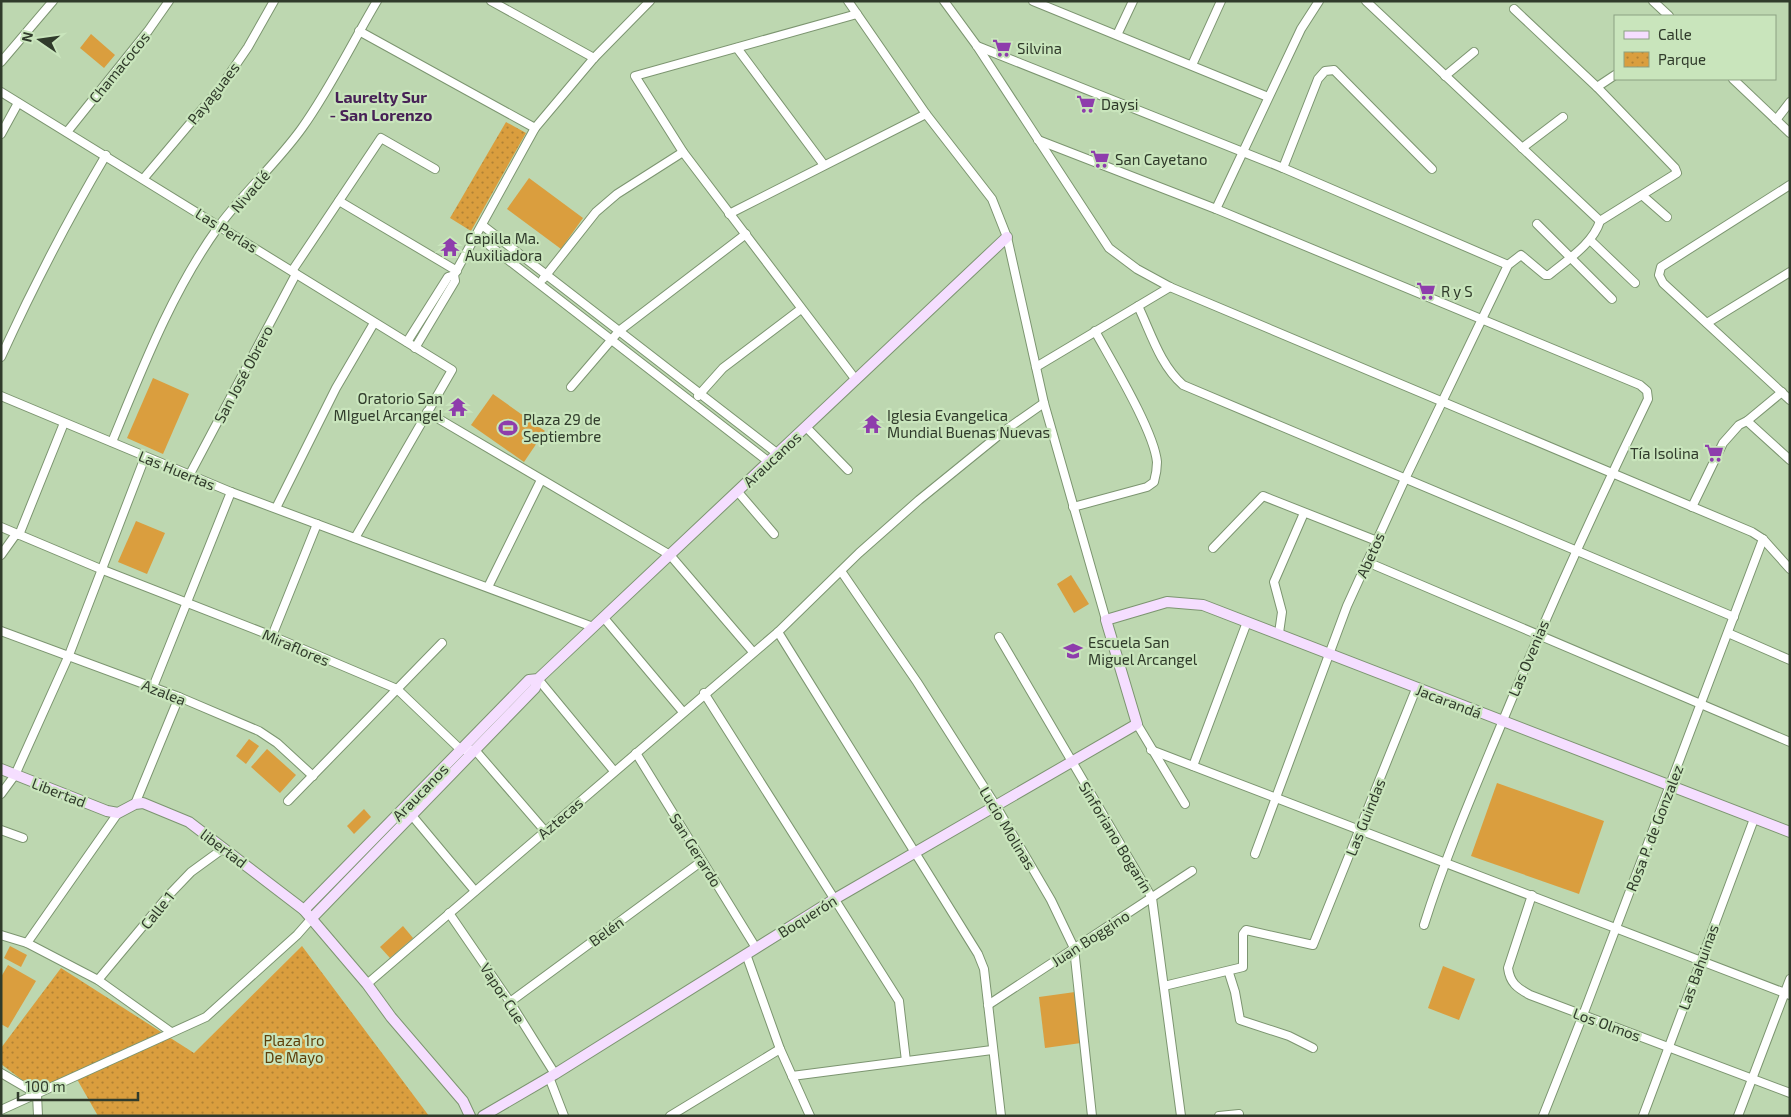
<svg xmlns="http://www.w3.org/2000/svg" width="1791" height="1117" font-family="'Exo 2',sans-serif">
  <style>
    .park { fill: url(#park-dots) }
    .pitch { fill: #da9e3e }
    .lines { fill: none; stroke-linecap: round; stroke-linejoin: round }
    .street-casing { stroke: #7c9570; stroke-width: 10 }
    .secondary-casing { stroke: #7c9570; stroke-width: 12 }
    .street { stroke: #fff; stroke-width: 8 }
    .secondary { stroke: #f5deff; stroke-width: 10 }
    .labels { text-anchor: middle; dominant-baseline: central; stroke-width: 4.5; stroke-linejoin: round; paint-order: stroke }
    .poi-label { font-size: 15px; fill: #303b2b; stroke: #c9e5bc; text-anchor: start }
    .street-label { font-size: 15px; fill: #303b2b; stroke: #c9e5bc }
    .park-label { font-size: 15px; fill: #5e3f09; stroke: #c9e5bc }
    .neighbourhood-label { font-size: 16px; font-weight: bold; fill: #472156; stroke: #c9e5bc }
  </style>
  <defs>
    <pattern id="park-dots" width="8" height="8" patternUnits="userSpaceOnUse" patternTransform="scale(1.25)"><rect width="8" height="8" fill="#da9e3e"/><path d="M2 2h.1M6 6h.1" fill="none" stroke="#b18234" stroke-width="1.8" stroke-linecap="round"/></pattern>
  </defs>
  <rect width="100%" height="100%" fill="#bdd7b0"/>
  <g class="park">
    <polygon points="506,122 526,133 471,231 450,218"/>
    <polygon points="302,946 429,1116 98,1116 74,1074 34,1089 1,1064 1,1048 61,968 194,1053"/>
  </g>
  <g class="pitch">
    <polygon points="91,34 115,55 104,68 80,48"/>
    <polygon points="529,178 583,218 561,249 507,209"/>
    <polygon points="153,378 189,394 163,454 127,438"/>
    <polygon points="493,394 545,431 524,462 471,425"/>
    <polygon points="136,521 165,533 147,574 118,562"/>
    <polygon points="1071,575 1089,604 1074,613 1057,584"/>
    <polygon points="249,739 259,746 246,764 236,756"/>
    <polygon points="267,749 296,775 280,793 251,767"/>
    <polygon points="1497,783 1604,821 1579,894 1471,856"/>
    <polygon points="364,809 371,817 354,834 347,826"/>
    <polygon points="403,926 413,938 390,958 380,947"/>
    <polygon points="10,946 27,955 21,967 4,958"/>
    <polygon points="8,965 36,981 8,1028 1,1024 1,977"/>
    <polygon points="1443,966 1475,979 1459,1020 1428,1008"/>
    <polygon points="1075,992 1081,1043 1045,1048 1039,997"/>
  </g>
  <g class="lines">
    <g class="street-casing">
      <g id="street">
        <polyline points="491,1 594,58"/>
        <polyline points="848,1 926,114 992,199 1007,237 1044,403 1106,620"/>
        <polyline points="944,1 977,46 1109,248 1137,269 1170,287 1752,532 1763,539 1790,569"/>
        <polyline points="1033,1 1268,97"/>
        <polyline points="1366,1 1600,221"/>
        <polyline points="1653,1 1669,16"/>
        <polyline points="359,31 535,128"/>
        <polyline points="1117,35 1133,1"/>
        <polyline points="977,46 1283,168 1508,265"/>
        <polyline points="737,48 824,165"/>
        <polyline points="1,62 53,1"/>
        <polyline points="1192,65 1221,1"/>
        <polyline points="1445,76 1474,52"/>
        <polyline points="1733,79 1790,133"/>
        <polyline points="1597,87 1615,75"/>
        <polyline points="1,92 452,370 355,538"/>
        <polyline points="1776,120 1790,102"/>
        <polyline points="67,132 148,31 169,1"/>
        <polyline points="1,134 18,103"/>
        <path d="M1038,140L1216,209L1640,385L1647,391L1648,399C1595,508 1545,618 1499,730C1472,795 1445,858 1424,925"/>
        <polyline points="1522,148 1563,117"/>
        <polyline points="1283,168 1318,79 1325,71 1334,70 1432,169"/>
        <polyline points="144,178 220,88 248,47 274,1"/>
        <polyline points="1790,185 1661,267 1659,275 1663,283 1790,400"/>
        <polyline points="1643,196 1667,217"/>
        <polyline points="339,201 457,271"/>
        <polyline points="1216,209 1301,29 1319,1"/>
        <polyline points="729,214 926,114"/>
        <polyline points="1537,224 1612,299"/>
        <polyline points="482,225 778,454"/>
        <polyline points="476,235 769,462"/>
        <polyline points="1590,240 1635,283"/>
        <polyline points="292,271 381,138 435,169"/>
        <polyline points="543,279 596,212 617,194 683,152"/>
        <path d="M1138,306C1151,333 1160,365 1183,385L1734,617"/>
        <polyline points="1707,323 1790,272"/>
        <polyline points="407,342 448,277 454,275"/>
        <polyline points="415,348 455,281 454,275 535,128 594,58 650,1"/>
        <path d="M1,357C33,287 67,221 106,155"/>
        <polyline points="1036,367 1170,287"/>
        <polyline points="856,380 683,152 635,76 857,14"/>
        <polyline points="571,387 619,331 746,234"/>
        <polyline points="1,396 231,492 593,627"/>
        <polyline points="698,396 723,368 801,309"/>
        <polyline points="427,412 670,555 753,652"/>
        <polyline points="1747,421 1790,460"/>
        <polyline points="806,427 848,470"/>
        <path d="M112,442C142,369 172,291 219,226C244,192 277,163 302,128C330,89 352,43 377,1"/>
        <polyline points="190,474 296,274"/>
        <polyline points="738,492 774,534"/>
        <path d="M1073,507L1147,487L1154,482C1156,475 1157,469 1157,462C1154,431 1112,362 1095,331"/>
        <polyline points="1692,507 1723,443 1739,425 1747,421 1782,392"/>
        <polyline points="276,508 336,388 374,323"/>
        <polyline points="1,527 103,570 272,636 397,689 461,750 475,750 545,831"/>
        <polyline points="19,535 64,423"/>
        <polyline points="1213,548 1263,496 1377,541"/>
        <polyline points="1,555 16,534"/>
        <polyline points="1367,562 1790,742"/>
        <polyline points="841,571 917,682 996,806 1051,900 1074,948 1092,1116"/>
        <polyline points="488,587 541,480"/>
        <polyline points="604,618 683,712"/>
        <polyline points="1,631 179,697 259,731 277,743 313,776"/>
        <polyline points="778,632 978,954 984,969 1001,1116"/>
        <polyline points="1279,633 1282,612 1274,582 1304,513"/>
        <polyline points="1728,633 1790,660"/>
        <polyline points="272,636 317,524"/>
        <polyline points="999,637 1152,898 1181,1116"/>
        <polyline points="538,679 614,771"/>
        <polyline points="153,687 231,492"/>
        <polyline points="704,693 899,1001 906,1061"/>
        <polyline points="1137,724 1185,804"/>
        <polyline points="1151,750 1790,995"/>
        <polyline points="636,753 756,948"/>
        <polyline points="1193,766 1247,622"/>
        <polyline points="1,794 15,775 69,655 145,457"/>
        <polyline points="288,801 442,643"/>
        <polyline points="135,804 179,697"/>
        <polyline points="409,812 475,891"/>
        <polyline points="1,830 23,838"/>
        <path d="M1255,854L1347,606L1405,479L1508,265L1521,255L1545,275H1549C1567,260 1593,244 1600,221L1677,173L1675,168L1597,87L1514,9"/>
        <path d="M1532,895L1508,968C1510,983 1517,988 1530,995L1790,1093"/>
        <polyline points="449,913 510,1002 555,1074"/>
        <polyline points="1,935 27,943 98,980 171,1032"/>
        <polyline points="27,943 118,813"/>
        <polyline points="746,954 780,1049 810,1116"/>
        <polyline points="1229,973 1235,992 1240,1020 1289,1036 1313,1048"/>
        <polyline points="98,980 168,896 191,872 224,848"/>
        <polyline points="367,984 778,632 859,553 919,500 1004,431 1044,403"/>
        <polyline points="1164,986 1243,967 1243,934 1246,930 1313,945 1416,689"/>
        <polyline points="510,1002 702,861"/>
        <polyline points="988,1005 1192,871"/>
        <polyline points="1,1073 37,1094 38,1116"/>
        <polyline points="792,1076 992,1050"/>
        <polyline points="549,1077 564,1116"/>
        <polyline points="1,1110 206,1017 297,935 312,918"/>
        <polyline points="670,1116 780,1049"/>
        <polyline points="1219,1116 1239,1114"/>
        <polyline points="1543,1116 1583,1015 1763,539"/>
        <polyline points="1643,1116 1754,819"/>
        <polyline points="1738,1116 1790,979"/>
      </g>
    </g>
    <g class="secondary-casing">
      <g id="secondary">
        <polyline points="1,769 107,811 118,813 135,804 143,803 189,822 304,910 367,984 391,1017 463,1101 470,1116"/>
        <polyline points="304,910 529,680 538,679 1007,237"/>
        <polyline points="312,918 535,688 537,680"/>
        <polyline points="483,1116 555,1074 833,900 1137,724 1106,620 1167,602 1203,605 1790,832"/>
      </g>
    </g>
    <use href="#street" class="street"/>
    <use href="#secondary" class="secondary"/>
  </g>
  <defs>
    <g id="supermarket-bare" transform="scale(1.5)"><path d="M-6-5.5h2.5l.6 2H6L4.5 2H-2.5L-4.4-4H-6ZM-1.5 3.2a1.3 1.3 0 1 0 .1 0ZM3 3.2a1.3 1.3 0 1 0 .1 0Z" fill="#8e3dac" stroke="#c9e5bc" stroke-width="2.5" paint-order="stroke"/></g>
    <g id="temple-bare" transform="scale(1.5)"><path d="M0-6L5-2H3V0L6.5 2.5H4V6H1.5V3h-3V6H-4V2.5H-6.5L-3 0V-2H-5Z" fill="#8e3dac" stroke="#c9e5bc" stroke-width="2.5" paint-order="stroke"/></g>
    <g id="stadium-bare" transform="scale(1.5)"><path d="M0-5a6.5 5 0 1 0 0 10a6.5 5 0 1 0 0-10ZM-3.5-1.8h7v3.6h-7Z" fill="#8e3dac" stroke="#c9e5bc" stroke-width="2.5" paint-order="stroke"/></g>
    <g id="school-bare" transform="scale(1.5)"><path d="M0-5L7-2L0 1L-7-2ZM-4 1L0 2.5L4 1V4Q0 6-4 4Z" fill="#8e3dac" stroke="#c9e5bc" stroke-width="2.5" paint-order="stroke"/></g>
  </defs>
  <g fill-rule="evenodd">
    <use href="#supermarket-bare" x="1002" y="48"/>
    <use href="#supermarket-bare" x="1086" y="104"/>
    <use href="#supermarket-bare" x="1100" y="159"/>
    <use href="#temple-bare" x="450" y="247"/>
    <use href="#supermarket-bare" x="1426" y="291"/>
    <use href="#temple-bare" x="458" y="407"/>
    <use href="#temple-bare" x="872" y="424"/>
    <use href="#stadium-bare" x="508" y="428"/>
    <use href="#supermarket-bare" x="1714" y="453"/>
    <use href="#school-bare" x="1073" y="651"/>
  </g>
  <g class="labels">
    <g class="poi-label">
      <text x="1017" y="48">Silvina</text>
      <text x="1101" y="104">Daysi</text>
      <text x="1115" y="159">San Cayetano</text>
      <text x="465" y="238">Capilla Ma.<tspan x="465" dy="17">Auxiliadora</tspan></text>
      <text x="1441" y="291">R y S</text>
      <text x="443" y="398" text-anchor="end">Oratorio San<tspan x="443" dy="17">MIguel Arcangel</tspan></text>
      <text x="887" y="415">Iglesia Evangelica<tspan x="887" dy="17">Mundial Buenas Nuevas</tspan></text>
      <text x="523" y="419">Plaza 29 de<tspan x="523" dy="17">Septiembre</tspan></text>
      <text x="1699" y="453" text-anchor="end">Tía Isolina</text>
      <text x="1088" y="642">Escuela San<tspan x="1088" dy="17">Miguel Arcangel</tspan></text>
    </g>
    <g class="street-label">
      <text transform="translate(119 67) rotate(-51)">Chamacocos</text>
      <text transform="translate(213 93) rotate(-52)">Payaguaes</text>
      <text transform="translate(250 191) rotate(-49)">Nivaclé</text>
      <text transform="translate(227 230) rotate(32)">Las Perlas</text>
      <text transform="translate(243 374) rotate(-62)">San José Obrero</text>
      <text transform="translate(772 459) rotate(-43)">Araucanos</text>
      <text transform="translate(177 470) rotate(22)">Las Huertas</text>
      <text transform="translate(1370 555) rotate(-66)">Abetos</text>
      <text transform="translate(296 647) rotate(23)">Miraflores</text>
      <text transform="translate(1528 658) rotate(-67)">Las Ovenias</text>
      <text transform="translate(164 692) rotate(21)">Azalea</text>
      <text transform="translate(1449 701) rotate(21)">Jacarandá</text>
      <text transform="translate(59 792) rotate(21)">Libertad</text>
      <text transform="translate(420 792) rotate(-46)">Araucanos</text>
      <text transform="translate(1365 817) rotate(-68)">Las Guindas</text>
      <text transform="translate(560 818) rotate(-41)">Aztecas</text>
      <text transform="translate(1008 828) rotate(59)">Lucio Molinas</text>
      <text transform="translate(1654 828) rotate(-69)">Rosa P. de Gonzalez</text>
      <text transform="translate(1116 837) rotate(59)">Sinforiano Bogarín</text>
      <text transform="translate(224 848) rotate(37)">libertad</text>
      <text transform="translate(696 850) rotate(58)">San Gerardo</text>
      <text transform="translate(157 910) rotate(-51)">Calle 1</text>
      <text transform="translate(807 916) rotate(-32)">Boquerón</text>
      <text transform="translate(606 931) rotate(-36)">Belén</text>
      <text transform="translate(1090 938) rotate(-33)">Juan Boggino</text>
      <text transform="translate(1698 967) rotate(-70)">Las Bahuinas</text>
      <text transform="translate(503 993) rotate(57)">Vapor Cue</text>
      <text transform="translate(1607 1024) rotate(20)">Los Olmos</text>
    </g>
    <g class="park-label">
      <text x="294" y="1040">Plaza 1ro<tspan x="294" dy="17">De Mayo</tspan></text>
    </g>
    <g class="neighbourhood-label">
      <text x="381" y="96">Laurelty Sur<tspan x="381" dy="18">- San Lorenzo</tspan></text>
    </g>
  </g>
  <rect width="1791" height="1117" fill="none" stroke="#303b2b" stroke-width="5"/>
  <rect x="1614" y="15" width="162" height="65" fill="#c9e5bc" stroke="#8ca182"/>
  <rect x="1624" y="31" width="25" height="8" fill="#f5deff" stroke="#8ca182"/>
  <text x="1658" y="40" font-size="15" fill="#303b2b">Calle</text>
  <rect x="1624" y="52" width="25" height="15" fill="url(#park-dots)" stroke="#8ca182"/>
  <text x="1658" y="65" font-size="15" fill="#303b2b">Parque</text>
  <g transform="translate(40 40) rotate(283)" stroke="#c9e5bc" stroke-width="4" paint-order="stroke">
  <path d="M0-4L9 19L0 12L-9 19Z" fill="#303b2b"/>
  <text y="-8" font-size="14" font-weight="bold" text-anchor="middle" fill="#303b2b">N</text>
  </g>
  <path d="M18 1092v8h120v-8" fill="none" stroke="#303b2b" stroke-width="2.5"/>
  <text x="25" y="1092" font-size="15" fill="#303b2b" stroke="#c9e5bc" stroke-width="4" paint-order="stroke">100 m</text>
</svg>
